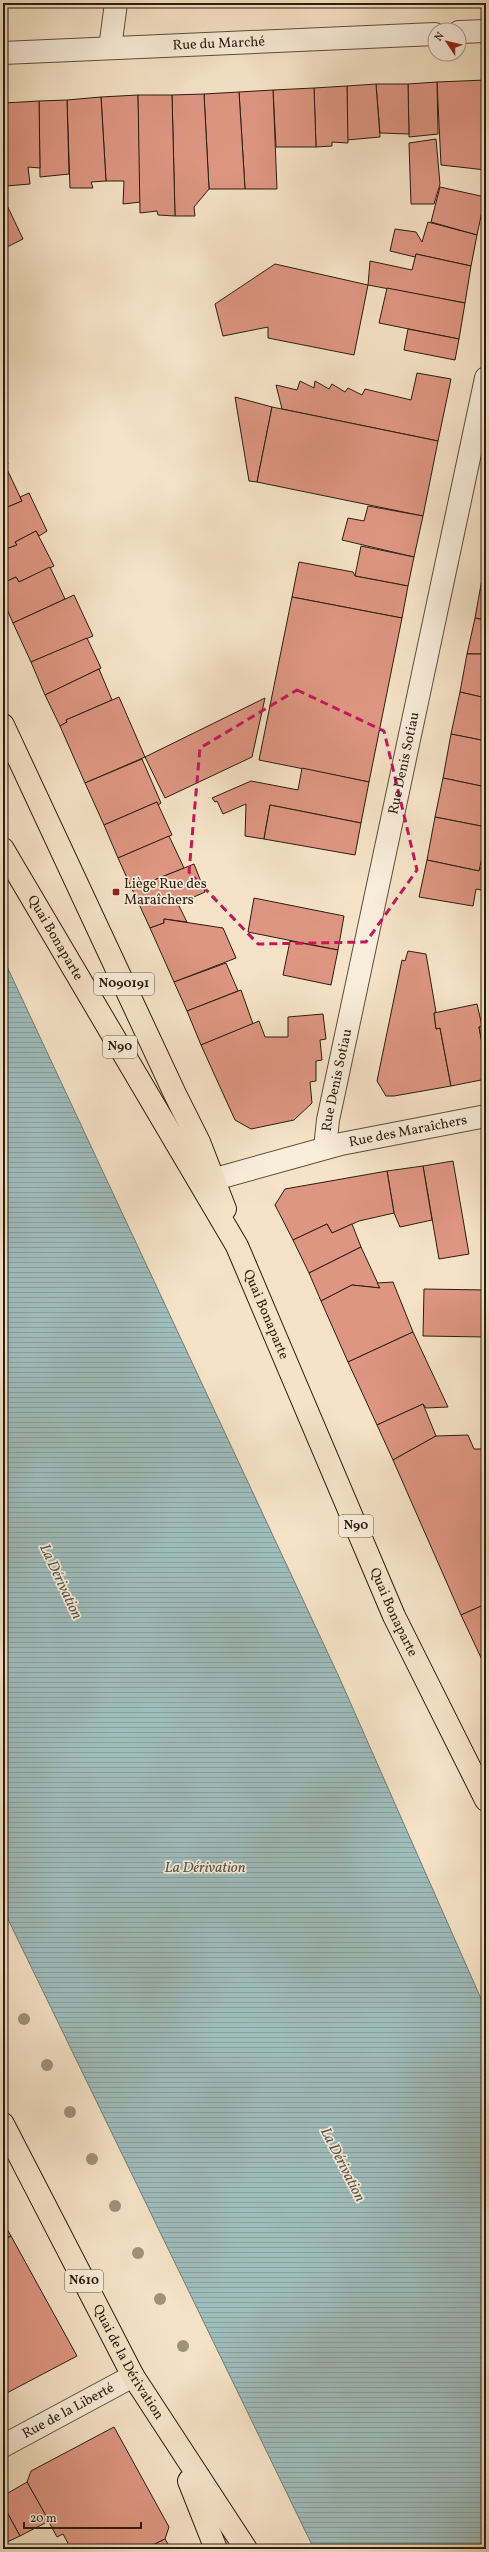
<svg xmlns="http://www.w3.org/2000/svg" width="489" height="2552" font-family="Vollkorn,serif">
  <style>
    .water { fill: url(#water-rules); stroke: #717d77 }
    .building { fill: #de9682; stroke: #2b1d0e }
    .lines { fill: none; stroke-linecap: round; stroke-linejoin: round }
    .minor-casing { stroke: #5e4e3c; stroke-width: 24 }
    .primary-casing { stroke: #2b1d0e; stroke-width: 24 }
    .minor { stroke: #f9eddb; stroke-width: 22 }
    .primary { stroke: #f6e3c7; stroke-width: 22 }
    .tree { fill: #9f9277 }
    .marked { fill: none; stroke: #c2185b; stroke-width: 3; stroke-dasharray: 8 5; stroke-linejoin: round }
    .poi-dot { fill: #8f2418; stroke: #f9eddb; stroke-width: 1.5 }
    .labels { text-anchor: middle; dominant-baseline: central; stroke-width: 3.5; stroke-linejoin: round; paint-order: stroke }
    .shield { fill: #f9eddb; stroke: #695b4c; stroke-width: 1 }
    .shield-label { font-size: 13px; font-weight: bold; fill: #2b1d0e }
    .street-label { font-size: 14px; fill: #2b1d0e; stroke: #f9eddb }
    .poi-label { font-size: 14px; fill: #2b1d0e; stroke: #f9eddb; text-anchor: start }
    .water-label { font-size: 15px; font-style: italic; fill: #54554b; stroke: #f9eddb }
  </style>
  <defs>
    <pattern id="water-rules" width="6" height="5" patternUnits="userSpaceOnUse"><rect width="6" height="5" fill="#9fbdbd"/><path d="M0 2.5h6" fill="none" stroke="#89a2a1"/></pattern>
  </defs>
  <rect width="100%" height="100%" fill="#f6e3c7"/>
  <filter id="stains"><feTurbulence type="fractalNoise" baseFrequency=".005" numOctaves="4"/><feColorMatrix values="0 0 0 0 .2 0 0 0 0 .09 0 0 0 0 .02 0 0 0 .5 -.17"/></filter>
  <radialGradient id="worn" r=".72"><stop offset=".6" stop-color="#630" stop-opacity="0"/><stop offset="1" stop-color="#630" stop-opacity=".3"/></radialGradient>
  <polygon class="water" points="3,958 339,1677 486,2010 486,2549 314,2549 3,1909"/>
  <g class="building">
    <polygon points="486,80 486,170 441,165 437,82"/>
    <polygon points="437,82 438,134 409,137 408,84"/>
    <polygon points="376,84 408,84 409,134 380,133"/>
    <polygon points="376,84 380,137 347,140 347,86"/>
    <polygon points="347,86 348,143 332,142 332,146 316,147 314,88"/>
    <polygon points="314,88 316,147 276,147 273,90"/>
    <polygon points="273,90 277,189 245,189 239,92"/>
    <polygon points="239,92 245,189 209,189 204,94"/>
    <polygon points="204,94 209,189 194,207 195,216 175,216 172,95"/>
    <polygon points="138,95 141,202 123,204 124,181 106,181 101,97"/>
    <polygon points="138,95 172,95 175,216 158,215 157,211 140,213"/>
    <polygon points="101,97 106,181 91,182 93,188 70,188 67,100"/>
    <polygon points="67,100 69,174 40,177 39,101"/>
    <polygon points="39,101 40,168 28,167 30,184 6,186 4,103"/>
    <polygon points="3,103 6,186 3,186"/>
    <polygon points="436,139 440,184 434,204 411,204 409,143"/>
    <polygon points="440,187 485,197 477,235 431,222"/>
    <polygon points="3,197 23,239 3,249"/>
    <polygon points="428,222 477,235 471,266 416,254 415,257 390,251 395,229 416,232 422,242"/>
    <polygon points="416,254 471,266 465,303 368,285 370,261 412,270"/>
    <polygon points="275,264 368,285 354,355 268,338 268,327 223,336 215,304"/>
    <polygon points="387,288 465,303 459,339 379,323"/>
    <polygon points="408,329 459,339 455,360 404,350"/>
    <polygon points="417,373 451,379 438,441 282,409 276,385 297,390 300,381 314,388 315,381 329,389 332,384 345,392 348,388 362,395 365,389 411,400"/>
    <polygon points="235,397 272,407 257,482 249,481"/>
    <polygon points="272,407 438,441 423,516 257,482"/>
    <polygon points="3,454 8,464 3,466"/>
    <polygon points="5,465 22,501 3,509 3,466"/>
    <polygon points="29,493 47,531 39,536 36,531 15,542 17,545 3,550 3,509 22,501 20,497"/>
    <polygon points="368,506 423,516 414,557 342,540 348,518 364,521"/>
    <polygon points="36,531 54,566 19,582 16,577 3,583 3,550 17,545 15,542"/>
    <polygon points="361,546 414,557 408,586 355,576"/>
    <polygon points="299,562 353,572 355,576 408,586 402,618 292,597"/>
    <polygon points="485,563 486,563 486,591 480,590"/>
    <polygon points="50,567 65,599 13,623 3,600 3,583 16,577 19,582"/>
    <polygon points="480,590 486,591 486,620 475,618"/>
    <polygon points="74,595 93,636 31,662 13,623"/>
    <polygon points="292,597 402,618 369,782 259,760"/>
    <polygon points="475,618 486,620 486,654 467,654"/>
    <polygon points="87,638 101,668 45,695 31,662"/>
    <polygon points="467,654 486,654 486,698 460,692"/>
    <polygon points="99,669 112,700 66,720 67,722 60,726 45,695"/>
    <polygon points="460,692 486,698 486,741 451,734"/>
    <polygon points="119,697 145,757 85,783 60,726 67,722 66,720"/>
    <polygon points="265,698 252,757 165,798 145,757"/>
    <polygon points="451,734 486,741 486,787 443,778"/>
    <polygon points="142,759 161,803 158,805 157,802 104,825 85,783"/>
    <polygon points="302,768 369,782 361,823 270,805 264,839 245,836 246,804 223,814 217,801 215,802 212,798 251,781 298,790"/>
    <polygon points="443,778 486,787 486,827 435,817"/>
    <polygon points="157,802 172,835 118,858 104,825"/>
    <polygon points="270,805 361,823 355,855 264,839"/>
    <polygon points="435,817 486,827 486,858 482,857 479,871 427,860"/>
    <polygon points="169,836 184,868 132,889 118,858"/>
    <polygon points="427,860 479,871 480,868 486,869 486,891 476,889 473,906 419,897"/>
    <polygon points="194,864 205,892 178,904 187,922 164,919 164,923 150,928 132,889"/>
    <polygon points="254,898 344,916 338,950 248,932"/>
    <polygon points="164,919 223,928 236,958 174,982 150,928 164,923"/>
    <polygon points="290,941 338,950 331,985 283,975"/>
    <polygon points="408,951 426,954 436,1012 434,1013 436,1029 440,1028 451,1086 394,1096 386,1096 377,1081 402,960 405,961"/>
    <polygon points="226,963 238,991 187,1011 174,982"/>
    <polygon points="241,990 253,1024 201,1045 187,1011"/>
    <polygon points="477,1004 482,1026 479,1027 486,1065 486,1079 451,1086 440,1028 436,1029 434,1013"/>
    <polygon points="323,1014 326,1039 320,1040 322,1060 316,1061 316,1081 310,1082 312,1103 294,1120 251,1129 235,1120 201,1045 259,1021 265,1037 288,1037 288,1017"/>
    <polygon points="486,1025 486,1065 479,1027"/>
    <polygon points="453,1161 469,1254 439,1259 423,1166"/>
    <polygon points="423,1166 432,1220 400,1227 394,1213 387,1171"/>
    <polygon points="387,1171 394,1213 359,1221 332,1233 327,1224 293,1240 275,1205 285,1189"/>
    <polygon points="327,1224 332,1233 352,1224 361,1247 309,1273 293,1240"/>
    <polygon points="361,1247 380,1288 352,1285 321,1301 309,1273"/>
    <polygon points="393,1282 413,1332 348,1362 321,1301 352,1285 380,1288 377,1283"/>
    <polygon points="424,1289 486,1290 486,1337 423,1336"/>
    <polygon points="413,1332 448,1407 426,1408 423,1404 377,1425 348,1362"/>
    <polygon points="423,1404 436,1436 393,1460 377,1425"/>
    <polygon points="468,1435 474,1449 481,1449 486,1461 486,1604 461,1615 393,1460 436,1436"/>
    <polygon points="486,1604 486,1661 483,1662 461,1615"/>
    <polygon points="3,2222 11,2236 3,2240"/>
    <polygon points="11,2236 77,2356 3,2395 3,2240"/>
    <polygon points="114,2427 169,2527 165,2539 145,2549 71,2549 63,2534 57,2537 27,2482 31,2471"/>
    <polygon points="27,2482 49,2521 20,2536 3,2505 3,2496"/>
    <polygon points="3,2505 20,2536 3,2544"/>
    <polygon points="165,2539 171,2549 145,2549"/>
  </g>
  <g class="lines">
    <g class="minor-casing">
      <g id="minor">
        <polyline points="459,32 486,31"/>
        <polyline points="110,48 116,3"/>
        <path id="s1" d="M3,53L435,34"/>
        <path id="s2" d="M325,1148L328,1120L486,378"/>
        <path id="s3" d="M215,1179L341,1144L486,1116"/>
        <path id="s4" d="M3,2446L133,2376"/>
      </g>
    </g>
    <g class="primary-casing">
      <g id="primary">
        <polyline points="3,725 175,1094 199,1142 225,1209"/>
        <path id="s5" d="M3,849L237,1246L394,1616L486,1800"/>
        <path id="s6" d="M3,2124L133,2376L246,2549"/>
        <polyline points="189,2481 216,2549"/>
      </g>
    </g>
    <use href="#minor" class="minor"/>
    <use href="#primary" class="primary"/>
  </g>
  <g class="tree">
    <circle cx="24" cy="2019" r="6"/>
    <circle cx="47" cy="2065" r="6"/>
    <circle cx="70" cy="2112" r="6"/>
    <circle cx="92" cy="2159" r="6"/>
    <circle cx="115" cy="2206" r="6"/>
    <circle cx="138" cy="2253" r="6"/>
    <circle cx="160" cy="2299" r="6"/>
    <circle cx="183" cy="2346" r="6"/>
  </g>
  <path class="marked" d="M297,690L384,731L417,870L366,942L258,944L189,872L200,748Z"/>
  <rect class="poi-dot" x="112" y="888" width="8" height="8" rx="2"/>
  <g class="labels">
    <g class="shield">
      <rect x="94" y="973" width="60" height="22" rx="3"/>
      <rect x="103" y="1036" width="34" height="22" rx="3"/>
      <rect x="339" y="1515" width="34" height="22" rx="3"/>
      <rect x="65" y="2270" width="38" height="22" rx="3"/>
    </g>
    <g class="shield-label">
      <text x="124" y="984">N090191</text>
      <text x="120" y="1047">N90</text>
      <text x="356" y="1526">N90</text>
      <text x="84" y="2281">N610</text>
    </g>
    <g class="street-label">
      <text stroke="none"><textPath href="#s1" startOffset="216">Rue du Marché</textPath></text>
      <text stroke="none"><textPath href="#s2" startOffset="393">Rue Denis Sotiau</textPath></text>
      <text stroke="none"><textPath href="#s5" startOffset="103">Quai Bonaparte</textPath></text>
      <text stroke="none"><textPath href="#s2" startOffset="69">Rue Denis Sotiau</textPath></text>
      <text stroke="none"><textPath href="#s3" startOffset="199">Rue des Maraîchers</textPath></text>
      <text stroke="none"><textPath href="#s5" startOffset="535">Quai Bonaparte</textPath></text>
      <text stroke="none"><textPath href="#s5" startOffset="859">Quai Bonaparte</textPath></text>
      <text stroke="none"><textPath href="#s6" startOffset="269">Quai de la Dérivation</textPath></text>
      <text stroke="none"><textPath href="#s4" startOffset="74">Rue de la Liberté</textPath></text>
    </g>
    <g class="poi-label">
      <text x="124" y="884">Liège Rue des<tspan x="124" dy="16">Maraîchers</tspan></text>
    </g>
    <g class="water-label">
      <text transform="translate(60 1582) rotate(65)">La Dérivation</text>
      <text x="205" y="1868">La Dérivation</text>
      <text transform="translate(342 2165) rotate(63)">La Dérivation</text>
    </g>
  </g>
  <rect width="489" height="2552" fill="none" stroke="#f6e3c7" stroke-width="16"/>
  <rect x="4" y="4" width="481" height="2544" fill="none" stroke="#2b1d0e" stroke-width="2"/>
  <rect x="8" y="8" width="473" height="2536" fill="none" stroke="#2b1d0e"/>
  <g transform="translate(447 42) rotate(305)"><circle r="19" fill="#f9eddb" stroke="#a79a89"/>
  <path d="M0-3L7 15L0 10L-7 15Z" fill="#8f2418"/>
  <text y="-6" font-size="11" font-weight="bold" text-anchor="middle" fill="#2b1d0e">N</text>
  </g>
  <path d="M24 2522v6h117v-6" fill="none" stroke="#2b1d0e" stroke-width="2"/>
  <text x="30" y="2522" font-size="12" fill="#2b1d0e" stroke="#f9eddb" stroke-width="3" paint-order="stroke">20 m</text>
  <rect width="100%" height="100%" filter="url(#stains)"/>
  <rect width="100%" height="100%" fill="url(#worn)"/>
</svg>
